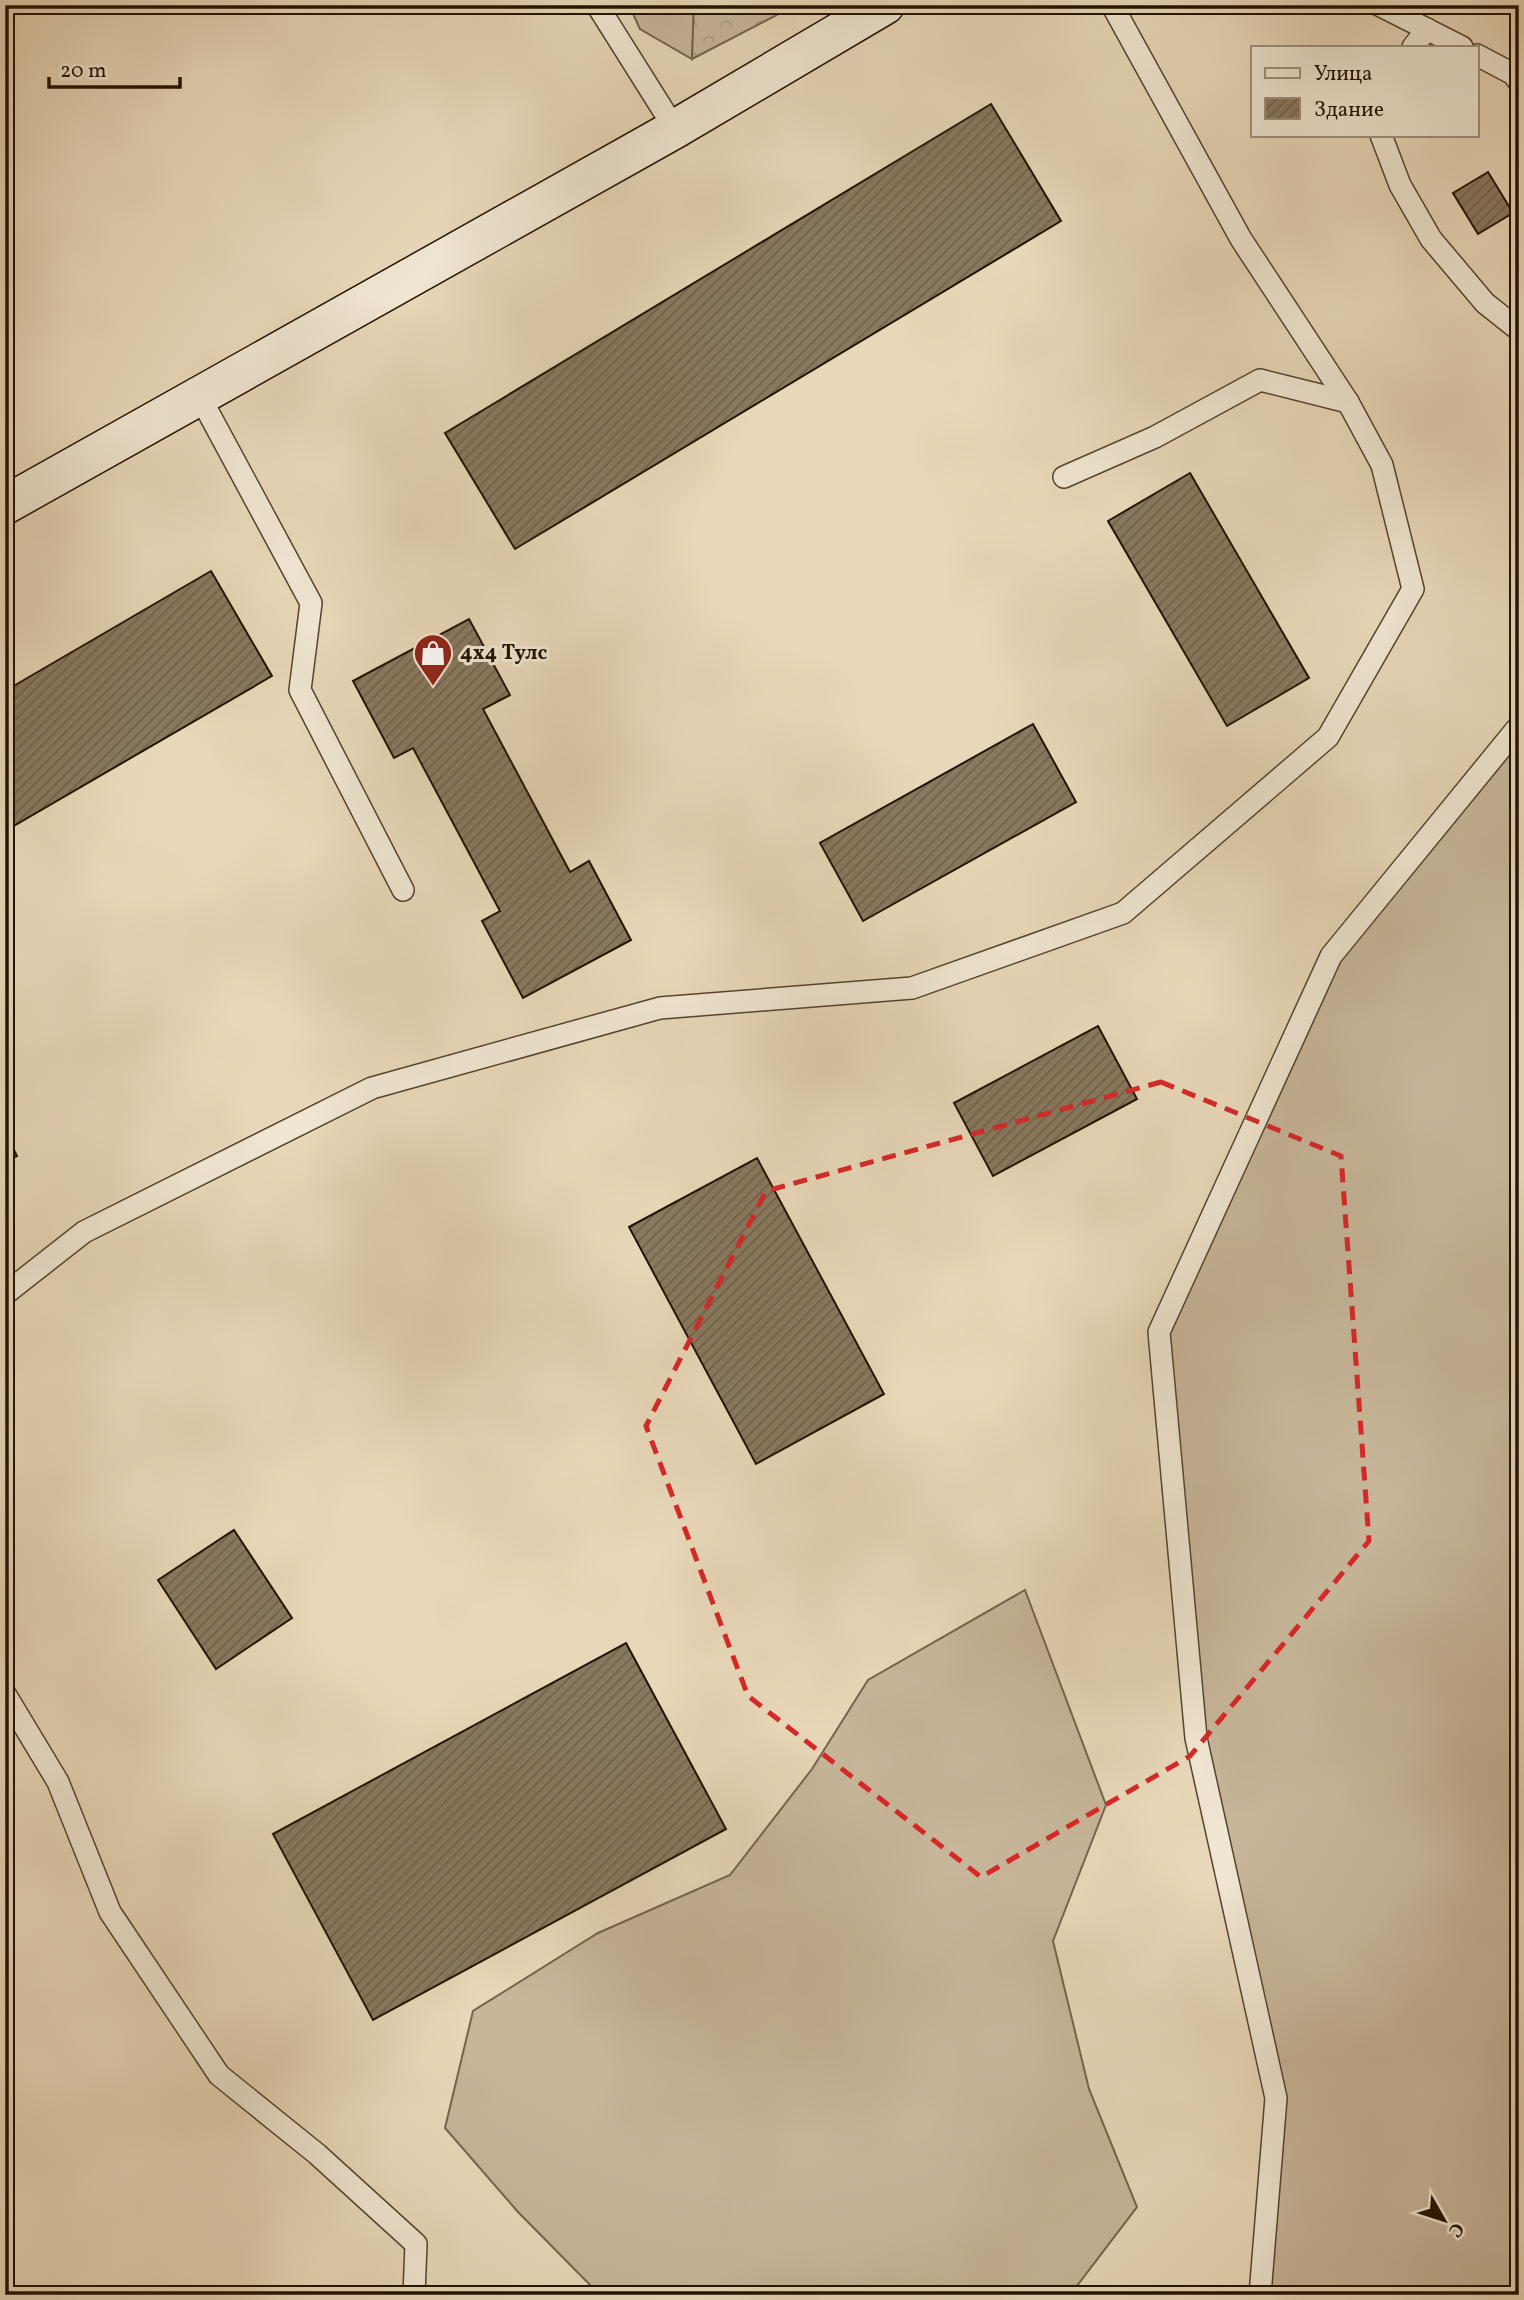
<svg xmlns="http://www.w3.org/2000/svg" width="1524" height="2300" font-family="Vollkorn,serif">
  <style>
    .grass { fill: #c7b69a; stroke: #75644d; stroke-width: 2 }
    .forest { fill: url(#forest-crowns); stroke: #75644d; stroke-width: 2 }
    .building { fill: url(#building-hatch); stroke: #231200; stroke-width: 2 }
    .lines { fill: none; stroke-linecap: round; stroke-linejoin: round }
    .lane-casing { stroke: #54442e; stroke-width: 24 }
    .secondary-casing { stroke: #231200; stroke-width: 41 }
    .lane { stroke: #f0e6d2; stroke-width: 21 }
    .secondary { stroke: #f0e6d2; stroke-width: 38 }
    .marked { fill: none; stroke: #d62828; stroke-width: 5; stroke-dasharray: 14 9; stroke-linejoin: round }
    .labels { text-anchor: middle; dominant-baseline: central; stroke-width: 6; stroke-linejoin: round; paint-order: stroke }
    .poi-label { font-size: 21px; font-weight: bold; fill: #231200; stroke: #f0e6d2; text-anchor: start }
  </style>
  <defs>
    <pattern id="forest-crowns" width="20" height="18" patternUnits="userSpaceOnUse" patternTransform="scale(1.75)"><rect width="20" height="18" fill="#c7b69a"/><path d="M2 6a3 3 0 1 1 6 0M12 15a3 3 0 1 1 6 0" fill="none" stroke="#ab9b83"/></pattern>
    <pattern id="building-hatch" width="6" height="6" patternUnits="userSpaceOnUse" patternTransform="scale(1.75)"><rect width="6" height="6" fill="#897960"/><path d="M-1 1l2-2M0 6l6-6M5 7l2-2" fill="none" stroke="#70624d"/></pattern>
  </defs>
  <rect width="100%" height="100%" fill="#e8d8b9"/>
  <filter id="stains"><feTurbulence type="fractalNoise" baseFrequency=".00286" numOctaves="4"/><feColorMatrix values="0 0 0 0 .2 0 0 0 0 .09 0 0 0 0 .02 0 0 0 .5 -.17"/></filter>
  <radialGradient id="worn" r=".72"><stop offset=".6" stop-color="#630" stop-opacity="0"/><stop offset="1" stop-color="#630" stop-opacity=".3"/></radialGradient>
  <g class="grass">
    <polygon points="629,5 694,5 692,59 640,29"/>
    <polygon points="1519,726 1519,2295 1260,2295 1276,2098 1196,1738 1159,1332 1331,956"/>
    <polygon points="1025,1590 1106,1805 1053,1941 1089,2089 1137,2207 1070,2295 600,2295 518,2212 445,2128 473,2011 598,1933 730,1875 812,1769 868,1680"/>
  </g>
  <polygon class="forest" points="694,5 796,5 692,59"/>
  <g class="building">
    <polygon points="991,104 1061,221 515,549 445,433"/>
    <polygon points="1488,172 1513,213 1478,234 1453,193"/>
    <polygon points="1190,473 1309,678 1227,726 1108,521"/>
    <polygon points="211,571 272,676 5,831 5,691"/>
    <polygon points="469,619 510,695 483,709 570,872 589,861 631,940 523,998 482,921 500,911 413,748 394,758 353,681"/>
    <polygon points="1033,724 1076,802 863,921 820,843"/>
    <polygon points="1098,1026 1137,1099 993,1176 954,1103"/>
    <polygon points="5,1132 17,1156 5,1162"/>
    <polygon points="757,1158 884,1394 756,1464 629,1227"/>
    <polygon points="234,1530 292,1618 216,1669 158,1580"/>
    <polygon points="626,1643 726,1829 373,2020 273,1834"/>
  </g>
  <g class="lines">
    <g class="lane-casing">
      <g id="lane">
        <polyline points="597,5 675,129"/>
        <polyline points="1379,5 1462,47"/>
        <polyline points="1413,47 1427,29"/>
        <polyline points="1477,55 1513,74 1519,82"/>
        <polyline points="1381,135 1400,185 1431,239 1485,303 1519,330"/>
        <polyline points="200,397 311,603 300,690 403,890"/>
        <polyline points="1064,477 1155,437 1260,380 1348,402"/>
        <polyline points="5,1294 84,1232 372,1088 660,1008 912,988 1123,913 1328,737 1413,589 1382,465 1348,402 1241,239 1112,5"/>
        <polyline points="5,1694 58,1782 110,1912 219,2075 317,2154 416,2244 414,2295"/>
        <polyline points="1260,2295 1276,2098 1196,1738 1159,1332 1331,956 1519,726"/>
      </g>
    </g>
    <g class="secondary-casing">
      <polyline id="secondary" points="5,505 675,129 885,5"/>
    </g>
    <use href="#lane" class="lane"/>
    <use href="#secondary" class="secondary"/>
  </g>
  <path class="marked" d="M1161,1082L1341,1156L1369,1541L1190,1756L981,1877L748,1696L646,1426L766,1191Z"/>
  <defs>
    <g id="shop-pin" transform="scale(2.0125)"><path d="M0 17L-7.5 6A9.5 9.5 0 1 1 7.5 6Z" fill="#8f2418" stroke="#f0e6d2"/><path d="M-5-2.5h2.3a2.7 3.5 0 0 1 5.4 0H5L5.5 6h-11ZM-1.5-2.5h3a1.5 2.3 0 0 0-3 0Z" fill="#fff"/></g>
  </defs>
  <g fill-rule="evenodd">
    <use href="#shop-pin" x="433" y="653"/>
  </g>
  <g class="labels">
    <g class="poi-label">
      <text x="460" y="653">4x4 Тулс</text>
    </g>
  </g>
  <rect width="1524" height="2300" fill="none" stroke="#e8d8b9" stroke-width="28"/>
  <rect x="7" y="7" width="1510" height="2286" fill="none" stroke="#231200" stroke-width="3.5"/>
  <rect x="14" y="14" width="1496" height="2272" fill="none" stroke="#231200" stroke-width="2"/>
  <rect x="1251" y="46" width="228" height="91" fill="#f0e6d2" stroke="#9e917e" stroke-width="2"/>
  <rect x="1265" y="68" width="35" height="10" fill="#f0e6d2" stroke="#9e917e" stroke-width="2"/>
  <text x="1314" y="80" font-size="21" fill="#231200">Улица</text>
  <rect x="1265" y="98" width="35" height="21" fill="url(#building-hatch)" stroke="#9e917e" stroke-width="2"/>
  <text x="1314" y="116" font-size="21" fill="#231200">Здание</text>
  <g transform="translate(1444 2220) rotate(129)" stroke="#f0e6d2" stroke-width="5" paint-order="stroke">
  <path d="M0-5L12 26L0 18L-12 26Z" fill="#231200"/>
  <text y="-10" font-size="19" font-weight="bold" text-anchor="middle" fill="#231200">С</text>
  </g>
  <path d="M49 77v10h131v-10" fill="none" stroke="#231200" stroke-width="3.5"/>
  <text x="60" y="77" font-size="21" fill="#231200" stroke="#f0e6d2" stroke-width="5" paint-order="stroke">20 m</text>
  <rect width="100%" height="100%" filter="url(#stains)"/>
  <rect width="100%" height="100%" fill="url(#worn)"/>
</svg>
